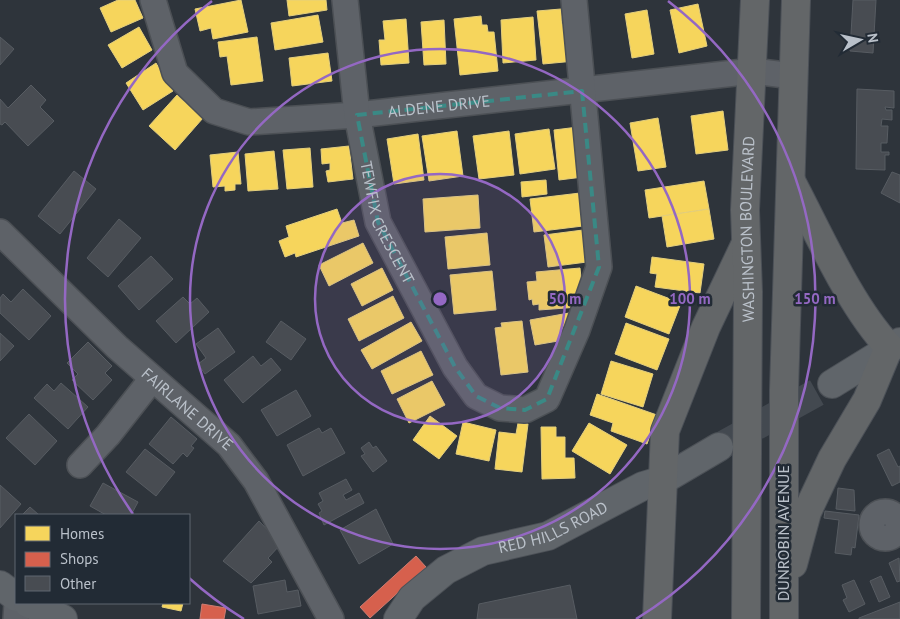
<svg xmlns="http://www.w3.org/2000/svg" width="900" height="619" font-family="'PT Sans',sans-serif">
  <style>
    .homes { fill: #f6d55c; stroke: #e4cf7d }
    .shops { fill: #d6604d; stroke: #ce7d72 }
    .building { fill: #484c52; stroke: #575c62 }
    .lines { fill: none; stroke-linecap: round; stroke-linejoin: round }
    .major-tunnel { stroke: #434950; stroke-width: 28; stroke-dasharray: 28 14; stroke-linecap: butt }
    .minor-casing { stroke: #4c5055; stroke-width: 28 }
    .major-casing { stroke: #4c5157; stroke-width: 30 }
    .highway-casing { stroke: #4b5057; stroke-width: 30 }
    .minor { stroke: #5e6268; stroke-width: 25 }
    .major { stroke: #60656a; stroke-width: 28 }
    .highway { stroke: #636668; stroke-width: 28 }
    .marked { fill: none; stroke: #3a8985; stroke-width: 4; stroke-dasharray: 10 6; stroke-linejoin: round }
    .ring { fill: none; stroke: #9468c3; stroke-width: 2.5 }
    .labels { text-anchor: middle; dominant-baseline: central; stroke-width: 5; stroke-linejoin: round; paint-order: stroke }
    .street-label { font-size: 16px; fill: #bac1ca; stroke: #222b35 }
    .centre { fill: #9468c3; stroke: #222b35; stroke-width: 2.5 }
    .ring-label { font-size: 15px; text-anchor: middle; font-weight: bold; fill: #9468c3; stroke: #222b35; stroke-width: 5; stroke-linejoin: round; paint-order: stroke }
  </style>
  <rect width="100%" height="100%" fill="#2e343b"/>
  <g class="homes">
    <polygon points="118,0 135,0 143,18 111,32 100,8"/>
    <polygon points="241,0 248,32 213,39 211,28 200,31 195,9"/>
    <polygon points="287,0 326,0 327,10 289,16"/>
    <polygon points="698,4 707,46 679,53 670,10"/>
    <polygon points="561,9 562,24 571,23 575,61 543,64 537,11"/>
    <polygon points="647,10 654,54 632,58 625,14"/>
    <polygon points="318,15 323,42 275,50 271,23"/>
    <polygon points="481,16 482,25 487,25 488,32 494,32 498,71 460,75 454,19"/>
    <polygon points="533,17 536,60 503,63 501,20"/>
    <polygon points="406,19 409,63 381,65 379,40 385,40 383,21"/>
    <polygon points="444,20 446,64 424,65 421,22"/>
    <polygon points="139,27 152,50 122,68 108,45"/>
    <polygon points="257,37 263,81 231,85 227,56 220,57 218,42"/>
    <polygon points="328,53 332,81 292,86 289,58"/>
    <polygon points="156,63 173,91 143,110 126,83"/>
    <polygon points="177,95 203,118 175,150 149,126"/>
    <polygon points="723,111 728,150 696,154 691,116"/>
    <polygon points="658,118 666,167 638,171 630,123"/>
    <polygon points="586,126 583,177 559,180 554,130"/>
    <polygon points="549,129 555,169 520,174 515,134"/>
    <polygon points="457,131 463,176 429,181 422,136"/>
    <polygon points="509,131 514,175 479,179 473,136"/>
    <polygon points="418,134 424,180 394,184 387,139"/>
    <polygon points="349,146 353,179 328,182 326,171 330,170 330,163 322,164 321,149"/>
    <polygon points="310,148 313,187 287,189 283,150"/>
    <polygon points="274,151 278,189 248,191 245,154"/>
    <polygon points="238,152 241,184 235,184 235,190 225,191 225,186 213,187 210,155"/>
    <polygon points="546,180 547,194 522,197 521,182"/>
    <polygon points="704,181 709,209 649,218 645,190"/>
    <polygon points="580,193 583,226 534,232 530,199"/>
    <polygon points="478,195 480,228 425,232 423,199"/>
    <polygon points="337,209 342,223 354,220 359,236 296,257 295,253 285,257 279,241 289,237 286,226"/>
    <polygon points="709,209 714,239 667,247 662,216"/>
    <polygon points="583,230 587,262 548,267 544,235"/>
    <polygon points="487,233 490,265 448,269 445,237"/>
    <polygon points="363,243 373,263 329,286 319,265"/>
    <polygon points="652,257 704,264 700,293 655,287 657,274 650,273"/>
    <polygon points="382,268 393,290 362,306 351,284"/>
    <polygon points="580,268 582,288 577,288 579,307 539,310 539,304 533,305 532,299 529,300 527,282 537,281 536,272"/>
    <polygon points="492,271 496,310 454,314 450,275"/>
    <polygon points="636,286 681,303 669,334 625,317"/>
    <polygon points="393,296 404,318 359,341 348,319"/>
    <polygon points="569,313 571,328 564,340 535,345 530,320"/>
    <polygon points="522,321 528,372 501,375 495,328 502,327 501,323"/>
    <polygon points="411,322 422,341 372,369 361,350"/>
    <polygon points="626,323 669,339 657,370 615,354"/>
    <polygon points="421,351 433,375 392,394 381,371"/>
    <polygon points="611,361 653,374 643,407 601,394"/>
    <polygon points="432,381 445,405 409,423 397,399"/>
    <polygon points="597,394 657,415 647,444 611,431 613,423 590,415"/>
    <polygon points="430,416 457,436 439,459 413,440"/>
    <polygon points="463,422 496,430 489,461 456,454"/>
    <polygon points="518,423 528,424 522,472 495,469 499,432 516,434"/>
    <polygon points="589,423 627,445 610,474 572,451"/>
    <polygon points="541,427 556,427 556,437 565,437 565,458 574,458 575,478 542,479"/>
    <polygon points="163,603 183,603 181,611 162,607"/>
  </g>
  <g class="shops">
    <polygon points="416,556 426,567 370,618 360,607"/>
    <polygon points="202,604 226,608 224,619 200,619"/>
  </g>
  <g class="building">
    <polygon points="853,0 876,0 873,53 850,51"/>
    <polygon points="0,37 14,49 0,65"/>
    <polygon points="31,85 46,100 40,107 54,121 28,146 5,122 2,125 0,124 0,99 8,108"/>
    <polygon points="857,89 894,91 894,108 885,107 886,110 892,110 892,120 882,119 881,126 888,126 887,143 881,143 881,152 889,152 889,155 885,155 885,170 856,169"/>
    <polygon points="74,171 96,189 60,234 38,216"/>
    <polygon points="892,172 900,175 900,203 881,193"/>
    <polygon points="119,219 141,238 108,277 87,258"/>
    <polygon points="151,256 173,279 139,310 118,286"/>
    <polygon points="23,289 51,316 29,340 0,313 0,298 3,294 11,302"/>
    <polygon points="183,297 190,304 197,298 209,312 176,343 156,321"/>
    <polygon points="281,321 306,339 291,360 266,342"/>
    <polygon points="218,328 235,352 205,374 198,364 206,358 196,344"/>
    <polygon points="0,333 14,346 0,361"/>
    <polygon points="88,342 112,366 105,373 112,380 93,400 72,380 78,374 67,363"/>
    <polygon points="253,356 261,366 271,358 281,370 243,403 224,380"/>
    <polygon points="61,383 88,407 68,429 34,398 47,384 54,391"/>
    <polygon points="296,390 311,416 277,436 261,410"/>
    <polygon points="29,414 57,441 35,465 6,438"/>
    <polygon points="171,417 197,439 191,446 194,448 187,457 183,453 173,464 149,444"/>
    <polygon points="319,428 322,433 331,428 345,453 303,476 287,445"/>
    <polygon points="369,442 373,448 376,446 387,461 373,472 361,456 365,454 361,448"/>
    <polygon points="145,449 175,472 156,496 126,472"/>
    <polygon points="889,449 898,467 900,466 900,482 892,486 877,455"/>
    <polygon points="346,479 352,490 343,495 346,500 359,493 364,503 324,525 319,513 322,511 318,504 323,501 319,493"/>
    <polygon points="103,483 138,502 131,515 106,515 90,506"/>
    <polygon points="0,485 21,504 0,528"/>
    <polygon points="838,488 854,490 855,511 836,509"/>
    <polygon points="30,507 39,515 22,515"/>
    <polygon points="376,509 393,544 359,564 340,530"/>
    <polygon points="825,511 859,515 855,548 852,547 851,555 835,553 839,520 824,518"/>
    <polygon points="259,521 281,544 268,558 272,562 251,583 223,561"/>
    <polygon points="899,558 900,581 897,582 889,563"/>
    <polygon points="881,576 890,597 879,602 870,581"/>
    <polygon points="285,580 287,592 298,590 301,606 258,614 253,586"/>
    <polygon points="854,580 865,604 849,612 843,600 847,598 842,585"/>
    <polygon points="570,585 577,619 477,619 479,604"/>
    <polygon points="900,602 900,619 859,619 859,618"/>
  </g>
  <g class="lines">
    <polyline class="major-tunnel" points="719,447 832,384"/>
    <g class="minor-casing">
      <g id="minor">
        <path id="s1" d="M153,0L175,73L214,111L249,122L357,115L753,71L793,76"/>
        <path id="s2" d="M345,0L357,115L378,222L455,367L476,396L500,408L525,410L547,399L577,330L599,267L574,0"/>
        <path id="s3" d="M0,232L117,347L229,445L256,481L331,619"/>
        <polyline points="80,465 108,435 152,379"/>
        <circle cx="885" cy="525" r="13"/>
        <polyline points="16,619 17,603"/>
      </g>
    </g>
    <g class="major-casing">
      <g id="major">
        <polyline points="832,384 900,342"/>
        <polyline points="0,585 16,597"/>
        <polyline points="28,603 63,619"/>
        <path id="s4" d="M398,619L412,598L446,570L483,551L548,536L643,486L663,480L719,447"/>
      </g>
    </g>
    <g class="highway-casing">
      <g id="highway">
        <path d="M791,181C818,232 850,306 889,347L867,400L832,459L807,512L793,564"/>
        <polyline points="657,619 665,431 706,327 745,245"/>
        <path id="s5" d="M746,619L748,292L745,210L755,0"/>
        <polyline points="784,619 784,390 796,0"/>
      </g>
    </g>
    <use href="#minor" class="minor"/>
    <use href="#major" class="major"/>
    <use href="#highway" class="highway"/>
  </g>
  <path class="marked" d="M582,91L599,267L547,399L525,410L500,408L476,396L455,367L378,222L357,115Z"/>
  <circle cx="440" cy="299" r="125" fill="#9468c3" fill-opacity=".12"/>
  <g class="ring">
    <circle cx="440" cy="299" r="125"/>
    <circle cx="440" cy="299" r="250"/>
    <path d="M244 619A375 375 0 0 1 189 578M133 514A375 375 0 0 1 212 1M668 1A375 375 0 0 1 636 619"/>
  </g>
  <g class="labels">
    <g class="street-label">
      <text stroke="none"><textPath href="#s1" startOffset="358">ALDENE DRIVE</textPath></text>
      <text stroke="none"><textPath href="#s2" startOffset="228">TEWFIX CRESCENT</textPath></text>
      <text stroke="none"><textPath href="#s5" startOffset="390">WASHINGTON BOULEVARD</textPath></text>
      <text stroke="none"><textPath href="#s3" startOffset="258">FAIRLANE DRIVE</textPath></text>
      <text stroke="none"><textPath href="#s4" startOffset="185">RED HILLS ROAD</textPath></text>
      <text transform="translate(783 533) rotate(-90)">DUNROBIN AVENUE</text>
    </g>
  </g>
  <circle cx="440" cy="299" r="8" class="centre"/>
  <g class="ring-label">
    <text x="565" y="304">50 m</text>
    <text x="690" y="304">100 m</text>
    <text x="815" y="304">150 m</text>
  </g>
  <rect x="15" y="514" width="175" height="90" fill="#222b35" stroke="#5f6771"/>
  <rect x="25" y="526" width="25" height="15" fill="#f6d55c" stroke="#5f6771"/>
  <text x="60" y="539" font-size="15" fill="#bac1ca">Homes</text>
  <rect x="25" y="552" width="25" height="15" fill="#d6604d" stroke="#5f6771"/>
  <text x="60" y="564" font-size="15" fill="#bac1ca">Shops</text>
  <rect x="25" y="576" width="25" height="15" fill="#484c52" stroke="#5f6771"/>
  <text x="60" y="589" font-size="15" fill="#bac1ca">Other</text>
  <g transform="translate(860 40) rotate(81)" stroke="#222b35" stroke-width="4" paint-order="stroke">
  <path d="M0-4L9 19L0 12L-9 19Z" fill="#bac1ca"/>
  <text y="-8" font-size="14" font-weight="bold" text-anchor="middle" fill="#bac1ca">N</text>
  </g>
</svg>
